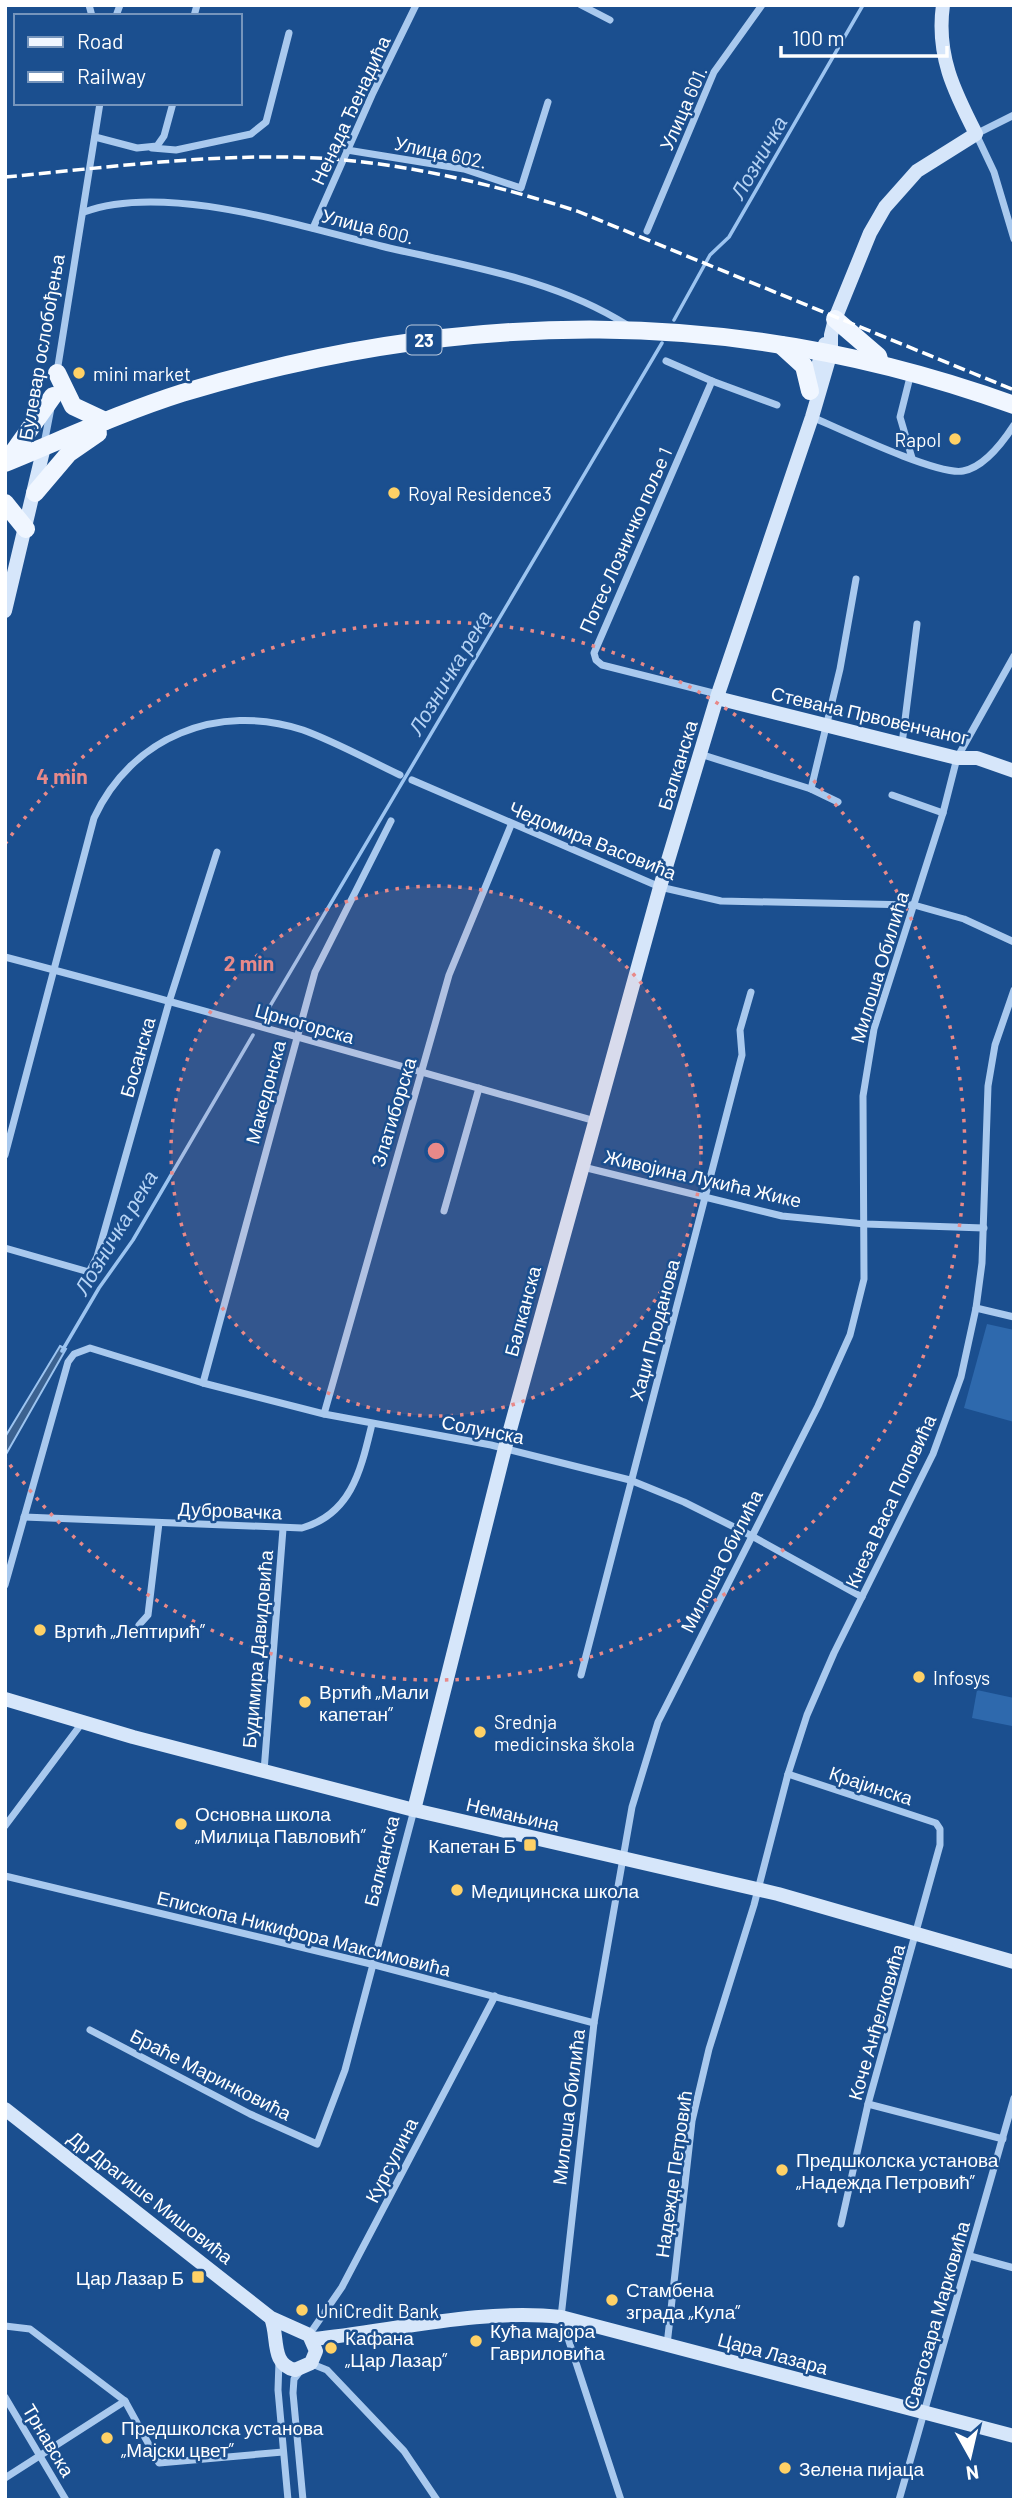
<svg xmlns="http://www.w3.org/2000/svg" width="1019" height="2505" font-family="Barlow,sans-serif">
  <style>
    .green { fill: #2e69ad }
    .water { fill: #3c6290; stroke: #9cc4f0; stroke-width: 2 }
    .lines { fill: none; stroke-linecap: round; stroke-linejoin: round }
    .stream { stroke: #9cc4f0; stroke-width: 3.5 }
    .street { stroke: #a9c9ee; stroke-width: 7 }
    .secondary { stroke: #d6e6fa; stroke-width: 14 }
    .primary { stroke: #f0f6ff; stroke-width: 18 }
    .rail { stroke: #fff; stroke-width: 3.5; stroke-dasharray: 12 5; stroke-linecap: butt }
    .ring { fill: none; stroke: #e88989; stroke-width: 3.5; stroke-dasharray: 3.5 7 }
    .poi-dot { fill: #ffd166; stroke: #1b4f8f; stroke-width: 2.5 }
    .labels { text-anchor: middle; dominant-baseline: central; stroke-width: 5; stroke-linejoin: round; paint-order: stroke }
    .shield { fill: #1b4f8f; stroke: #bbcadd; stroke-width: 2 }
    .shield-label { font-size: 18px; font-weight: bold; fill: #fff }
    .street-label { font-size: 19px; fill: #fff; stroke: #1b4f8f }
    .poi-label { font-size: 19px; fill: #fff; stroke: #1b4f8f; text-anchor: start }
    .water-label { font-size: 21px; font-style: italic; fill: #b5d3f5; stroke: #1b4f8f }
    .centre { fill: #e88989; stroke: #1b4f8f; stroke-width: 3.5 }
    .ring-label { font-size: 21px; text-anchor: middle; font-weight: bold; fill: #e88989; stroke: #1b4f8f; stroke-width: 5; stroke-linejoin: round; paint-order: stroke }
  </style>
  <rect width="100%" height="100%" fill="#1b4f8f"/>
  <g class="green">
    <polygon points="987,1324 1014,1330 1014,1422 964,1408"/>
    <polygon points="977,1690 1014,1698 1012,1726 972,1718"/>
  </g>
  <polygon class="water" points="60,1346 66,1349 5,1456 5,1437"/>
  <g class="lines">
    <g class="stream">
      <polyline points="674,320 710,255 729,237 863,5"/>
      <polyline points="263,1018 662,343"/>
      <polyline points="62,1351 99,1288 133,1240 253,1035"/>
    </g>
    <g class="street">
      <polyline points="89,5 92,16"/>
      <polyline points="581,5 610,20"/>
      <polyline points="116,16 120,5"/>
      <polyline points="194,16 197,5"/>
      <polyline points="1014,115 976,134 994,172 1014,239"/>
      <polyline points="95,137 137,148 157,146 164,136 173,103"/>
      <polyline points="152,148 176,150 251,134 266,122 289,33"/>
      <polyline points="347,150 464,169 521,188 548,102"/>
      <path d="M84,212C165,182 299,226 381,246C464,266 553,278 627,325"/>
      <polyline points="313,228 372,95 416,5"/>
      <polyline points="647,231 714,72 762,5"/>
      <polyline points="666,361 712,381"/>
      <polyline points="57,372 100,103"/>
      <polyline points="911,373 900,417 912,458"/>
      <path d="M812,417C840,429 938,476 963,471C985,467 1003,442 1014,425"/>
      <polyline points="44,444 51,408"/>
      <polyline points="717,694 602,665 596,660 594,653 712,381 777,405"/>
      <polyline points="902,744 917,624"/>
      <polyline points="700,754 811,789 838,802"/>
      <polyline points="412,780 660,887 721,901 914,905 964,919 1014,942"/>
      <polyline points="811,789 840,669 856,579"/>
      <polyline points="892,795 943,813"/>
      <path d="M5,957C203,1009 399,1066 595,1121"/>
      <path d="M5,1155L94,818C131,737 218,702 303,730C336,742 368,760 400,775"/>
      <polyline points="583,1167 782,1216 865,1224 984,1228"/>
      <polyline points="444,1211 479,1088"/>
      <polyline points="5,1248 89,1272 97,1257 170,999 217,852"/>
      <polyline points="976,1308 1014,1317"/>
      <polyline points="203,1383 315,972 391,821"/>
      <polyline points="324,1414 449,975 511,825"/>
      <path d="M24,1517L302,1528C352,1514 361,1469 372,1424"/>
      <polyline points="5,1585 68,1362 74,1354 90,1348 203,1383 324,1414 491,1445 630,1480 684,1502 750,1535 862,1597"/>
      <polyline points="139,1625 148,1615 159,1523"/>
      <polyline points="581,1675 742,1055 740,1030 751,992"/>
      <polyline points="264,1771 283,1529"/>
      <polyline points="788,1774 936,1823 940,1829 940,1845 868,2104 841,2224"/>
      <polyline points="5,1826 82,1723"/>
      <polyline points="5,1876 375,1965 594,2023"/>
      <polyline points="90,2030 250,2114 317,2144 345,2070 414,1810"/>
      <polyline points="868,2104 1003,2139"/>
      <polyline points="970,2256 1014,2268"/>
      <polyline points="5,2326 30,2329 125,2401 159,2463 283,2452"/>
      <polyline points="309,2335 342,2287 495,1996"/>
      <polyline points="667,2345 692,2121 709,2049 754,1905 788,1774 807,1715 834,1653 933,1454 961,1377 976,1308 982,1263 988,1086 995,1045 1014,990"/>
      <polyline points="279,2361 278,2390 288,2500"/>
      <polyline points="312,2364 327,2370 404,2451 437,2500"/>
      <polyline points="301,2370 294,2379 293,2393 303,2500"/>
      <polyline points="5,2397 66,2500"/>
      <polyline points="5,2478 125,2401"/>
      <polyline points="621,2500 561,2317 594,2023 632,1807 658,1722 818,1406 850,1335 864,1279 863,1096 874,1029 943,813 957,758 1014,656"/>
      <polyline points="899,2500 1014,2098"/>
    </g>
    <g class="secondary">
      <polyline points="810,391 825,344"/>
      <polyline points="5,611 44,447"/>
      <polyline points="717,698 957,758 977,758 1014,771"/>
      <polyline points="5,1699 133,1737 414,1810 778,1894 1014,1962"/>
      <path d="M414,1810L505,1448L660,887L718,694L812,417L831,352V335L835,319L870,233L885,207L917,171L976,134C954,91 936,55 943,5"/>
      <path d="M5,2109L271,2318L309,2335L316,2351L311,2363L295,2370C270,2364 279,2337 271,2318"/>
      <path d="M313,2339C392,2331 482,2308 561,2317L1014,2436"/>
    </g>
    <g class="primary">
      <polyline points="835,319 878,356 880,363"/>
      <polyline points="781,345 804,366 810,391"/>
      <polyline points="57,373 73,406 105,421"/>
      <polyline points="7,461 53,396"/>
      <path d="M5,463C64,439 122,412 182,393C463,308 737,305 1014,405"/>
      <polyline points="35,493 69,453 98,433"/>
      <polyline points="5,503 26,529"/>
    </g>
    <path class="rail" d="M5,177C114,167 235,150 344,160C422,167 502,187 577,211L1014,390"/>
  </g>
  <circle cx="436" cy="1151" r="265" fill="#e88989" fill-opacity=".12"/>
  <g class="ring">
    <circle cx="436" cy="1151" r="265"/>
    <path d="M5 844A529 529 0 1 1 5 1458"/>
  </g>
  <g class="poi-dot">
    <circle cx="79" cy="373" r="7"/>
    <circle cx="955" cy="439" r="7"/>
    <circle cx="394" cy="493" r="7"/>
    <circle cx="40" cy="1630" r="7"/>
    <circle cx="919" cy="1677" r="7"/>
    <circle cx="305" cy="1702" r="7"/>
    <circle cx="480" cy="1732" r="7"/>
    <circle cx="181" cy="1824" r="7"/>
    <rect x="523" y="1838" width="14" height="14" rx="3.5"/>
    <circle cx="457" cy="1890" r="7"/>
    <circle cx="782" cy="2170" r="7"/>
    <rect x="191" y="2270" width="14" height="14" rx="3.5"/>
    <circle cx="612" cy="2300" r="7"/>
    <circle cx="302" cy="2310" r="7"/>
    <circle cx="476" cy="2341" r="7"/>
    <circle cx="331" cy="2348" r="7"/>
    <circle cx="107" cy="2438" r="7"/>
    <circle cx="785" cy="2468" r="7"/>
  </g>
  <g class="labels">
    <rect class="shield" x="406.5" y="325.5" width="35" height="29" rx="5"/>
    <g class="shield-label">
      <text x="424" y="340">23</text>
    </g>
    <g class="street-label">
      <text transform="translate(683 108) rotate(-66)">Улица 601.</text>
      <text transform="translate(350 110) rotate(-65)">Ненада Ђенадића</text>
      <text transform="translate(441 152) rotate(12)">Улица 602.</text>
      <text transform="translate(368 226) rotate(14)">Улица 600.</text>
      <text transform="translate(41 347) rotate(-80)">Булевар ослобођења</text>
      <text transform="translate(625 540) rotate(-66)">Потес Лозничко поље 1</text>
      <text transform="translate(870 715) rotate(13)">Стевана Првовенчаног</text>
      <text transform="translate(677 765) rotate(-73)">Балканска</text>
      <text transform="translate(593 840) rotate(22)">Чедомира Васовића</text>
      <text transform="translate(879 967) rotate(-73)">Милоша Обилића</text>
      <text transform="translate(305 1023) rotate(16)">Црногорска</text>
      <text transform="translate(137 1057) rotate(-74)">Босанска</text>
      <text transform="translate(265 1092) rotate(-75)">Македонска</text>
      <text transform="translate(393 1112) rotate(-73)">Златиборска</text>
      <text transform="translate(703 1178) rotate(13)">Живојина Лукића Жике</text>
      <text transform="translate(522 1311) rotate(-75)">Балканска</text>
      <text transform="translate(654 1330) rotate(-75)">Хаџи Проданова</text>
      <text transform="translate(483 1429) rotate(11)">Солунска</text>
      <text transform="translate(890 1501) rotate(-65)">Кнеза Васа Поповића</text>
      <text transform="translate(230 1510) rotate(2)">Дубровачка</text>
      <text transform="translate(721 1561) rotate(-63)">Милоша Обилића</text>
      <text transform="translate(257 1649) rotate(-85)">Будимира Давидовића</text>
      <text transform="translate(871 1785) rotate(18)">Крајинска</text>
      <text transform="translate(513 1814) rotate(13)">Немањина</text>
      <text transform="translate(381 1861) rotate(-76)">Балканска</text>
      <text transform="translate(304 1933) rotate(14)">Епископа Никифора Максимовића</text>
      <text transform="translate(876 2022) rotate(-74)">Коче Анђелковића</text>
      <text transform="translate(211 2074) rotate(27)">Браће Маринковића</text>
      <text transform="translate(568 2107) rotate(-83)">Милоша Обилића</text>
      <text transform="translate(391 2160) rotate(-63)">Курсулина</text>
      <text transform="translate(673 2174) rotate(-82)">Надежде Петровић</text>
      <text transform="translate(151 2197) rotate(38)">Др Драгише Мишовића</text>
      <text transform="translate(936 2315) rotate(-74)">Светозара Марковића</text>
      <text transform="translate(773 2353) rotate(15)">Цара Лазара</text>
      <text transform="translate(49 2440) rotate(59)">Трнавска</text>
    </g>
    <g class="poi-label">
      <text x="93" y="373">mini market</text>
      <text x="941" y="439" text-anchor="end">Rapol</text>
      <text x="408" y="493">Royal Residence3</text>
      <text x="54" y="1630">Вртић „Лептирић”</text>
      <text x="933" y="1677">Infosys</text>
      <text x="319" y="1691">Вртић „Мали<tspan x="319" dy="22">капетан”</tspan></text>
      <text x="494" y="1721">Srednja<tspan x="494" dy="22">medicinska škola</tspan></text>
      <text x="195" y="1813">Основна школа<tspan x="195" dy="22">„Милица Павловић”</tspan></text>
      <text x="516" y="1845" text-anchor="end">Капетан Б</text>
      <text x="471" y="1890">Медицинска школа</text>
      <text x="796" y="2159">Предшколска установа<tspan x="796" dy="22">„Надежда Петровић”</tspan></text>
      <text x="184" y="2277" text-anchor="end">Цар Лазар Б</text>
      <text x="626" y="2289">Стамбена<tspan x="626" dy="22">зграда „Кула”</tspan></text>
      <text x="316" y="2310">UniCredit Bank</text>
      <text x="490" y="2330">Кућа мајора<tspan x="490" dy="22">Гавриловића</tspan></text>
      <text x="345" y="2337">Кафана<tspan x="345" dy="22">„Цар Лазар”</tspan></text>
      <text x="121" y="2427">Предшколска установа<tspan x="121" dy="22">„Мајски цвет”</tspan></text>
      <text x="799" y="2468">Зелена пијаца</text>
    </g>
    <g class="water-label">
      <text transform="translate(758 157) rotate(-60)">Лозничка</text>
      <text transform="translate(449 672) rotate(-59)">Лозничка река</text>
      <text transform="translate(115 1232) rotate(-59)">Лозничка река</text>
    </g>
  </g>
  <circle cx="436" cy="1151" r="10" class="centre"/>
  <g class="ring-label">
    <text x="62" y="784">4 min</text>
    <text x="249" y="971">2 min</text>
  </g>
  <rect width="1019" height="2505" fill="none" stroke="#ffffff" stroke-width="14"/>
  <rect x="14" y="14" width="228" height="91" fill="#1b4f8f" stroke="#7695bc" stroke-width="2"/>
  <rect x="28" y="37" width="35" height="10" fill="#f0f6ff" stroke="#7695bc" stroke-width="2"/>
  <text x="77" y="49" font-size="21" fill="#ffffff">Road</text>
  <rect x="28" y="72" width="35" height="10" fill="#ffffff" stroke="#7695bc" stroke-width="2"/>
  <text x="77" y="84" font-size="21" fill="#ffffff">Railway</text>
  <g transform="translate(970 2456) rotate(172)" stroke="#1b4f8f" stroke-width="5" paint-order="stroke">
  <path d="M0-5L12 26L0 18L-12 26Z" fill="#ffffff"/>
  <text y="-10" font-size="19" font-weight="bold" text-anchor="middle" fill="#ffffff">N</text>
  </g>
  <path d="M781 46v10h166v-10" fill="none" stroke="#ffffff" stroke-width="3.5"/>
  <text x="792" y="46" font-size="21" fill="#ffffff" stroke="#1b4f8f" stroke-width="5" paint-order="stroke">100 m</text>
</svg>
